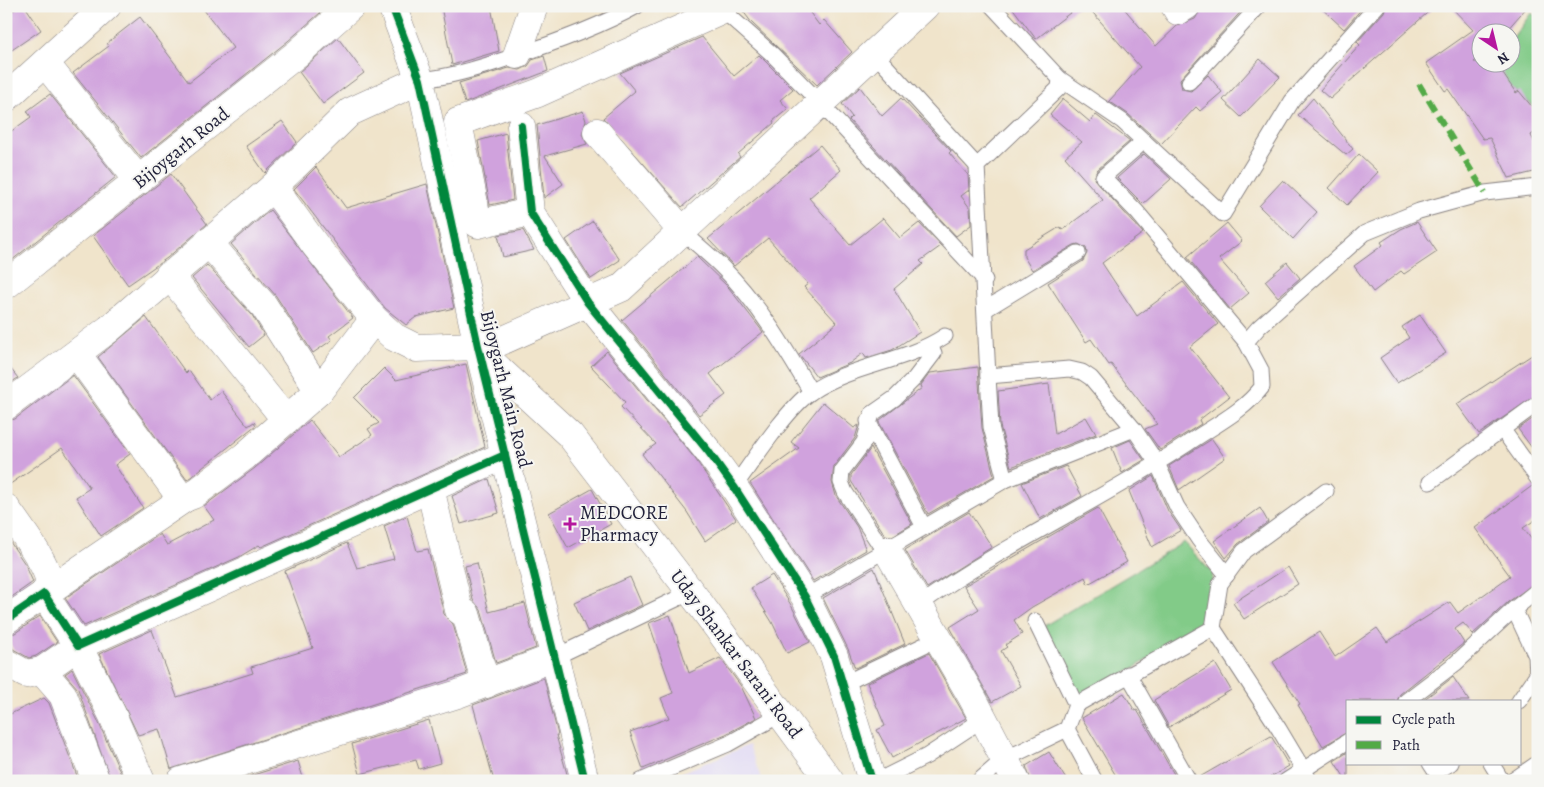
<svg xmlns="http://www.w3.org/2000/svg" width="1544" height="787" font-family="Alegreya,serif">
  <style>
    .built { fill: #ded5f5 }
    .green { fill: #82cb88; stroke: #527662 }
    .building { fill: #d0a2dd }
    .lines { fill: none; stroke-linecap: round; stroke-linejoin: round }
    .service-casing { stroke: #898383; stroke-width: 17 }
    .minor-casing { stroke: #898383; stroke-width: 29 }
    .tertiary-casing { stroke: #898383; stroke-width: 29 }
    .service { stroke: #fff; stroke-width: 15 }
    .minor { stroke: #fff; stroke-width: 28 }
    .tertiary { stroke: #fff; stroke-width: 28 }
    .quiet { stroke: #53aa46; stroke-width: 6; stroke-dasharray: 12 6; stroke-linecap: butt }
    .cycleway-casing { stroke: #f6f6f2; stroke-width: 11 }
    .cycleway { stroke: #00873e; stroke-width: 8 }
    .poi-dot { fill: #b5179e; stroke: #f6f6f2; stroke-width: 2 }
    .labels { text-anchor: middle; dominant-baseline: central; stroke-width: 4; stroke-linejoin: round; paint-order: stroke }
    .street-label { font-size: 19px; fill: #22223b; stroke: #f6f6f2 }
    .poi-label { font-size: 19px; fill: #22223b; stroke: #f6f6f2; text-anchor: start }
  </style>
  <rect width="100%" height="100%" fill="#f6f6f2"/>
  <filter id="ink" filterUnits="userSpaceOnUse"><feTurbulence type="fractalNoise" baseFrequency=".02" numOctaves="2"/><feDisplacementMap in="SourceGraphic" scale="10" xChannelSelector="R" yChannelSelector="G"/><feConvolveMatrix kernelMatrix="1 2 1 2 8 2 1 2 1" color-interpolation-filters="sRGB"/></filter>
  <filter id="wash" filterUnits="userSpaceOnUse"><feTurbulence type="fractalNoise" baseFrequency=".0096" numOctaves="4" result="noise"/><feDisplacementMap in="SourceGraphic" scale="20" xChannelSelector="R" yChannelSelector="G"/><feGaussianBlur stdDeviation="1.12" result="paint"/><feColorMatrix in="noise" values="0 0 0 0 0 0 0 0 0 0 0 0 0 0 0 0 0 1.4 0 .05"/><feComposite in="paint" operator="in"/></filter>
  <g filter="url(#wash)">
    <rect width="100%" height="100%" fill="#f0e4cb"/>
    <polygon class="built" points="749,745 762,781 662,781 666,779"/>
    <g class="green">
      <polygon points="1531,13 1538,17 1538,110 1489,69 1494,63 1512,62 1512,40"/>
      <polygon points="1184,542 1213,574 1206,624 1081,700 1044,626"/>
    </g>
    <g id="blocks">
      <g class="building">
        <polygon points="20,6 25,6 41,30 6,54 6,15"/>
        <polygon points="201,6 315,6 320,13 288,41 141,158 73,73 109,46 107,43 140,17 189,82 233,48"/>
        <polygon points="441,6 491,6 499,51 452,65"/>
        <polygon points="739,6 805,6 819,25 824,20 852,52 817,85 752,23"/>
        <polygon points="1011,6 1079,6 1036,39"/>
        <polygon points="1087,6 1122,6 1156,46 1177,26 1195,19 1203,6 1246,6 1180,79 1182,89 1191,91 1208,75 1222,92 1200,111 1196,107 1161,144 1128,114 1109,101 1140,67"/>
        <polygon points="1319,6 1364,6 1344,29"/>
        <polygon points="1386,6 1435,6 1330,99 1320,90 1360,45 1357,42 1384,12"/>
        <polygon points="1450,6 1528,6 1505,32 1482,32 1482,56 1474,62 1495,62 1516,93 1519,91 1538,114 1538,130 1531,135 1538,150 1538,171 1509,178 1490,138 1483,139 1448,89 1445,91 1426,63 1473,30"/>
        <polygon points="702,37 734,76 759,55 793,89 780,100 788,109 773,121 774,123 738,154 740,157 682,207 603,118 635,91 620,73"/>
        <polygon points="338,38 364,73 323,104 299,72"/>
        <polygon points="544,56 548,71 465,103 459,83 509,68 520,70 528,66 532,60"/>
        <polygon points="1260,59 1280,77 1241,117 1223,100"/>
        <polygon points="860,87 882,116 901,98 951,151 949,153 968,175 969,190 961,196 970,208 971,225 956,236 849,120 852,117 842,104"/>
        <polygon points="50,94 116,177 6,265 6,135 31,117 27,111"/>
        <polygon points="1313,98 1353,149 1346,155 1298,115"/>
        <polygon points="1063,99 1090,122 1096,115 1130,141 1097,170 1094,179 1143,233 1102,263 1137,316 1183,282 1218,324 1190,347 1229,397 1199,420 1201,424 1160,450 1145,429 1157,424 1111,364 1109,365 1091,339 1086,342 1048,283 1083,261 1087,253 1086,248 1078,244 1074,245 1032,270 1024,257 1024,249 1060,227 1062,230 1103,200 1065,157 1082,142 1050,115"/>
        <polygon points="583,111 586,121 582,134 587,144 545,156 563,184 544,198 537,125"/>
        <polygon points="282,121 297,142 265,173 246,146"/>
        <polygon points="506,133 513,200 490,205 478,141"/>
        <polygon points="820,145 841,170 809,198 850,245 883,218 900,238 919,223 941,246 920,261 923,264 894,289 920,332 892,350 866,358 863,353 850,363 817,377 799,354 837,323 804,287 808,284 768,238 734,266 708,239"/>
        <polygon points="1144,154 1171,179 1143,204 1117,178"/>
        <polygon points="1359,154 1378,172 1347,205 1329,188"/>
        <polygon points="316,167 346,208 427,184 454,308 416,317 406,325 385,308 294,189"/>
        <polygon points="171,174 207,224 167,258 128,285 93,236"/>
        <polygon points="1283,180 1317,212 1293,239 1259,206"/>
        <polygon points="270,210 353,318 329,336 332,340 313,353 276,296 231,244"/>
        <polygon points="593,221 620,260 591,279 566,240"/>
        <polygon points="1417,222 1437,252 1404,274 1401,271 1373,292 1354,266 1383,245 1381,242 1401,229"/>
        <polygon points="1227,223 1242,241 1219,259 1249,293 1230,309 1187,257"/>
        <polygon points="523,230 534,250 503,257 498,235"/>
        <polygon points="697,257 729,288 763,332 710,374 726,395 699,415 622,320"/>
        <polygon points="1287,262 1300,278 1278,297 1265,281"/>
        <polygon points="207,265 252,315 264,335 249,347 192,278"/>
        <polygon points="1420,315 1446,353 1397,383 1380,358 1409,338 1402,327"/>
        <polygon points="146,317 186,373 189,370 210,400 221,391 248,426 254,422 256,425 187,480 98,357"/>
        <polygon points="607,351 696,460 736,519 705,541 687,512 642,454 656,444 621,407 625,402 591,366"/>
        <polygon points="1538,351 1538,394 1479,434 1457,404"/>
        <polygon points="6,363 18,378 6,386"/>
        <polygon points="466,364 485,447 261,547 259,545 239,557 84,626 65,598 160,534 167,545 214,520 204,506 255,468 310,420 339,457 372,435 368,429 379,423 354,398 384,368 396,380"/>
        <polygon points="978,367 982,428 994,476 928,514 879,422 880,420 922,388 921,385 930,373"/>
        <polygon points="73,375 130,454 115,465 143,508 101,536 76,497 90,488 62,448 6,487 6,421 15,419"/>
        <polygon points="1049,384 1055,434 1086,417 1096,434 1011,467 1000,426 998,391"/>
        <polygon points="823,402 854,428 859,425 855,438 834,466 832,482 836,496 857,527 866,550 813,581 750,483 799,448 791,442"/>
        <polygon points="1538,415 1538,456 1518,429"/>
        <polygon points="1212,439 1225,458 1179,490 1169,466"/>
        <polygon points="1130,440 1144,460 1122,473 1112,448"/>
        <polygon points="871,448 912,524 892,536 885,535 851,481 851,475"/>
        <polygon points="1066,466 1082,496 1040,519 1022,483"/>
        <polygon points="1153,476 1168,511 1181,530 1152,547 1129,491"/>
        <polygon points="489,479 499,513 461,524 452,496"/>
        <polygon points="1532,486 1538,488 1538,518 1523,528 1538,548 1538,581 1508,602 1473,634 1463,623 1455,629 1464,643 1400,694 1397,701 1348,701 1348,732 1323,746 1298,705 1300,704 1273,662 1319,632 1335,657 1377,628 1387,642 1450,602 1458,613 1510,576 1475,528"/>
        <polygon points="592,489 611,524 568,548 549,513"/>
        <polygon points="1098,508 1127,562 1088,584 1085,577 1032,607 1014,620 1022,634 1005,645 1007,647 1001,651 1021,686 992,702 950,627 979,609 964,586"/>
        <polygon points="1260,508 1268,522 1238,544 1226,558 1214,541"/>
        <polygon points="969,512 992,547 927,588 905,550"/>
        <polygon points="407,516 417,551 428,549 444,614 453,624 467,674 171,769 159,729 138,735 99,654 152,630 177,697 253,673 251,667 313,648 285,571 347,543 357,568 394,559 384,526"/>
        <polygon points="6,536 25,564 33,582 6,601"/>
        <polygon points="477,563 489,612 525,603 536,648 496,663 481,610 473,600 465,566"/>
        <polygon points="1288,567 1298,584 1244,619 1233,603"/>
        <polygon points="874,568 905,644 855,668 848,649 823,598"/>
        <polygon points="772,575 791,605 810,642 787,653 772,622 751,588"/>
        <polygon points="630,577 642,605 587,631 574,602"/>
        <polygon points="670,615 689,673 720,658 741,686 756,718 726,734 643,769 630,732 669,718 661,698 673,693 649,623"/>
        <polygon points="40,616 57,642 36,656 29,658 13,649 6,635 15,633"/>
        <polygon points="929,653 966,718 892,758 877,730 885,726 867,683"/>
        <polygon points="1215,663 1231,690 1169,727 1154,700"/>
        <polygon points="72,669 98,721 124,781 111,781 78,689 65,674"/>
        <polygon points="1453,677 1469,701 1422,701"/>
        <polygon points="544,678 558,735 556,735 569,781 494,781 473,705"/>
        <polygon points="1124,693 1135,711 1137,710 1175,776 1167,781 1119,781 1082,718"/>
        <polygon points="44,698 49,703 79,781 6,781 6,716"/>
        <polygon points="429,720 440,763 419,769 416,760 360,774 352,744"/>
        <polygon points="1271,736 1289,766 1264,781 1198,781 1198,778"/>
        <polygon points="1049,752 1067,781 1031,781 1026,766"/>
        <polygon points="1348,752 1348,781 1347,781 1334,761"/>
        <polygon points="298,761 304,781 234,781"/>
      </g>
    </g>
  </g>
  <g filter="url(#ink)">
    <use href="#blocks" fill-opacity="0" stroke="#898383" stroke-width="1"/>
    <g class="lines">
      <g class="service-casing">
        <g id="service">
          <polyline points="718,6 772,54 820,103 985,280"/>
          <polyline points="992,6 1060,79 1059,88 977,166 988,376 1069,369 1082,372 1091,378 1134,429 1157,463 1177,507 1199,540 1227,575"/>
          <polyline points="874,53 977,166"/>
          <polyline points="1060,79 1122,121 1223,214 1292,101 1377,6"/>
          <path d="M420,80C451,77 480,68 509,58C552,44 597,28 637,6"/>
          <polyline points="1189,82 1259,6"/>
          <polyline points="1144,141 1103,177 1137,212 1246,342"/>
          <path d="M683,232C696,244 710,255 723,268C759,304 785,348 811,392"/>
          <polyline points="986,309 1078,253"/>
          <polyline points="868,421 924,527"/>
          <polyline points="1502,429 1538,479"/>
          <polyline points="1005,480 1134,429"/>
          <polyline points="1430,482 1538,403"/>
          <path d="M734,487C753,461 787,409 811,392C851,365 904,363 945,336"/>
          <polyline points="884,551 845,492 841,482 842,471 864,442 872,414 895,398 915,378 934,353"/>
          <polyline points="805,597 1005,480 991,427 988,376"/>
          <path d="M920,604C1005,544 1100,501 1187,444C1213,426 1243,412 1262,387L1261,370L1246,342L1259,327L1365,233L1419,211L1485,193L1538,187"/>
          <polyline points="1514,609 1536,656 1537,675 1519,701"/>
          <polyline points="1035,621 1076,705"/>
          <polyline points="555,657 691,592"/>
          <polyline points="1128,674 1189,781"/>
          <polyline points="843,684 939,638"/>
          <polyline points="1406,701 1456,663 1514,609 1538,590"/>
          <polyline points="1067,729 1095,781"/>
          <polyline points="1430,763 1436,772 1451,763"/>
          <polyline points="1491,763 1502,781"/>
          <polyline points="641,781 728,744 781,714"/>
          <polyline points="877,781 927,756 983,719"/>
          <polyline points="979,781 1003,760 1067,729 1076,705 1213,628"/>
          <polyline points="1286,781 1348,741"/>
          <polyline points="1310,781 1279,729 1213,628 1220,584 1244,551 1326,491"/>
          <polyline points="1512,781 1538,763"/>
        </g>
      </g>
      <g class="minor-casing">
        <g id="minor">
          <polyline points="1175,6 1178,11 1186,6"/>
          <polyline points="517,55 534,6"/>
          <polyline points="45,63 139,181"/>
          <polyline points="521,126 530,212 588,303 708,451 734,487 805,597 834,656 872,781"/>
          <polyline points="597,132 683,232"/>
          <polyline points="273,187 315,245 374,319"/>
          <polyline points="530,212 478,224 458,122 538,93 723,10"/>
          <polyline points="208,242 264,306 319,391"/>
          <polyline points="169,275 286,420"/>
          <polyline points="6,285 298,53 351,6"/>
          <polyline points="479,351 621,288 925,6"/>
          <polyline points="77,354 179,495 185,498 193,495 245,456 319,391 374,319 394,337 416,348 478,346"/>
          <polyline points="6,406 109,329 273,187 350,112 420,80"/>
          <polyline points="430,488 459,610 466,614 486,684"/>
          <path d="M6,508C16,523 50,567 49,583C49,587 46,590 44,594"/>
          <polyline points="887,550 972,697 1016,781"/>
          <polyline points="44,594 185,498"/>
          <polyline points="6,620 44,594 78,646 505,455"/>
          <polyline points="6,663 26,674 42,671 63,695 96,781"/>
          <polyline points="42,671 78,646 112,714 141,781"/>
          <polyline points="181,781 458,694 555,657"/>
        </g>
      </g>
      <g class="tertiary-casing">
        <g id="tertiary">
          <polyline points="392,6 420,80 478,346 585,781"/>
          <polyline points="6,98 107,6"/>
          <polyline points="479,351 570,435 700,604 830,781"/>
        </g>
      </g>
      <use href="#service" class="service"/>
      <use href="#minor" class="minor"/>
      <use href="#tertiary" class="tertiary"/>
      <polyline class="quiet" points="1419,84 1485,193"/>
      <g class="cycleway-casing">
        <g id="cycleway">
          <polyline points="392,6 420,80 478,346 585,781"/>
          <polyline points="521,126 530,212 588,303 708,451 734,487 805,597 834,656 872,781"/>
          <polyline points="6,620 44,594 78,646 505,455"/>
        </g>
      </g>
      <use href="#cycleway" class="cycleway"/>
    </g>
  </g>
  <path class="poi-dot" d="M567.5 516.5h5v5h5v5h-5v5h-5v-5h-5v-5h5z"/>
  <g class="labels">
    <g class="street-label">
      <text transform="translate(181 148) rotate(-39)">Bijoygarh Road</text>
      <text transform="translate(506 389) rotate(76)">Bijoygarh Main Road</text>
      <text transform="translate(736 654) rotate(53)">Uday Shankar Sarani Road</text>
    </g>
    <g class="poi-label">
      <text x="580" y="513">MEDCORE<tspan x="580" dy="22">Pharmacy</tspan></text>
    </g>
  </g>
  <rect width="1544" height="787" fill="none" stroke="#f6f6f2" stroke-width="25"/>
  <rect x="1346" y="700" width="175" height="65" fill="#f6f6f2" stroke="#a1a1a9"/>
  <rect x="1356" y="716" width="25" height="8" fill="#00873e" stroke="#a1a1a9"/>
  <text x="1392" y="724" font-size="15" fill="#22223b">Cycle path</text>
  <rect x="1356" y="741" width="25" height="8" fill="#53aa46" stroke="#a1a1a9"/>
  <text x="1392" y="750" font-size="15" fill="#22223b">Path</text>
  <g transform="translate(1496 48) rotate(145)"><circle r="24" fill="#f6f6f2" stroke="#a1a1a9"/>
  <path d="M0-4L9 19L0 12L-9 19Z" fill="#b5179e"/>
  <text y="-8" font-size="14" font-weight="bold" text-anchor="middle" fill="#22223b">N</text>
  </g>
</svg>
